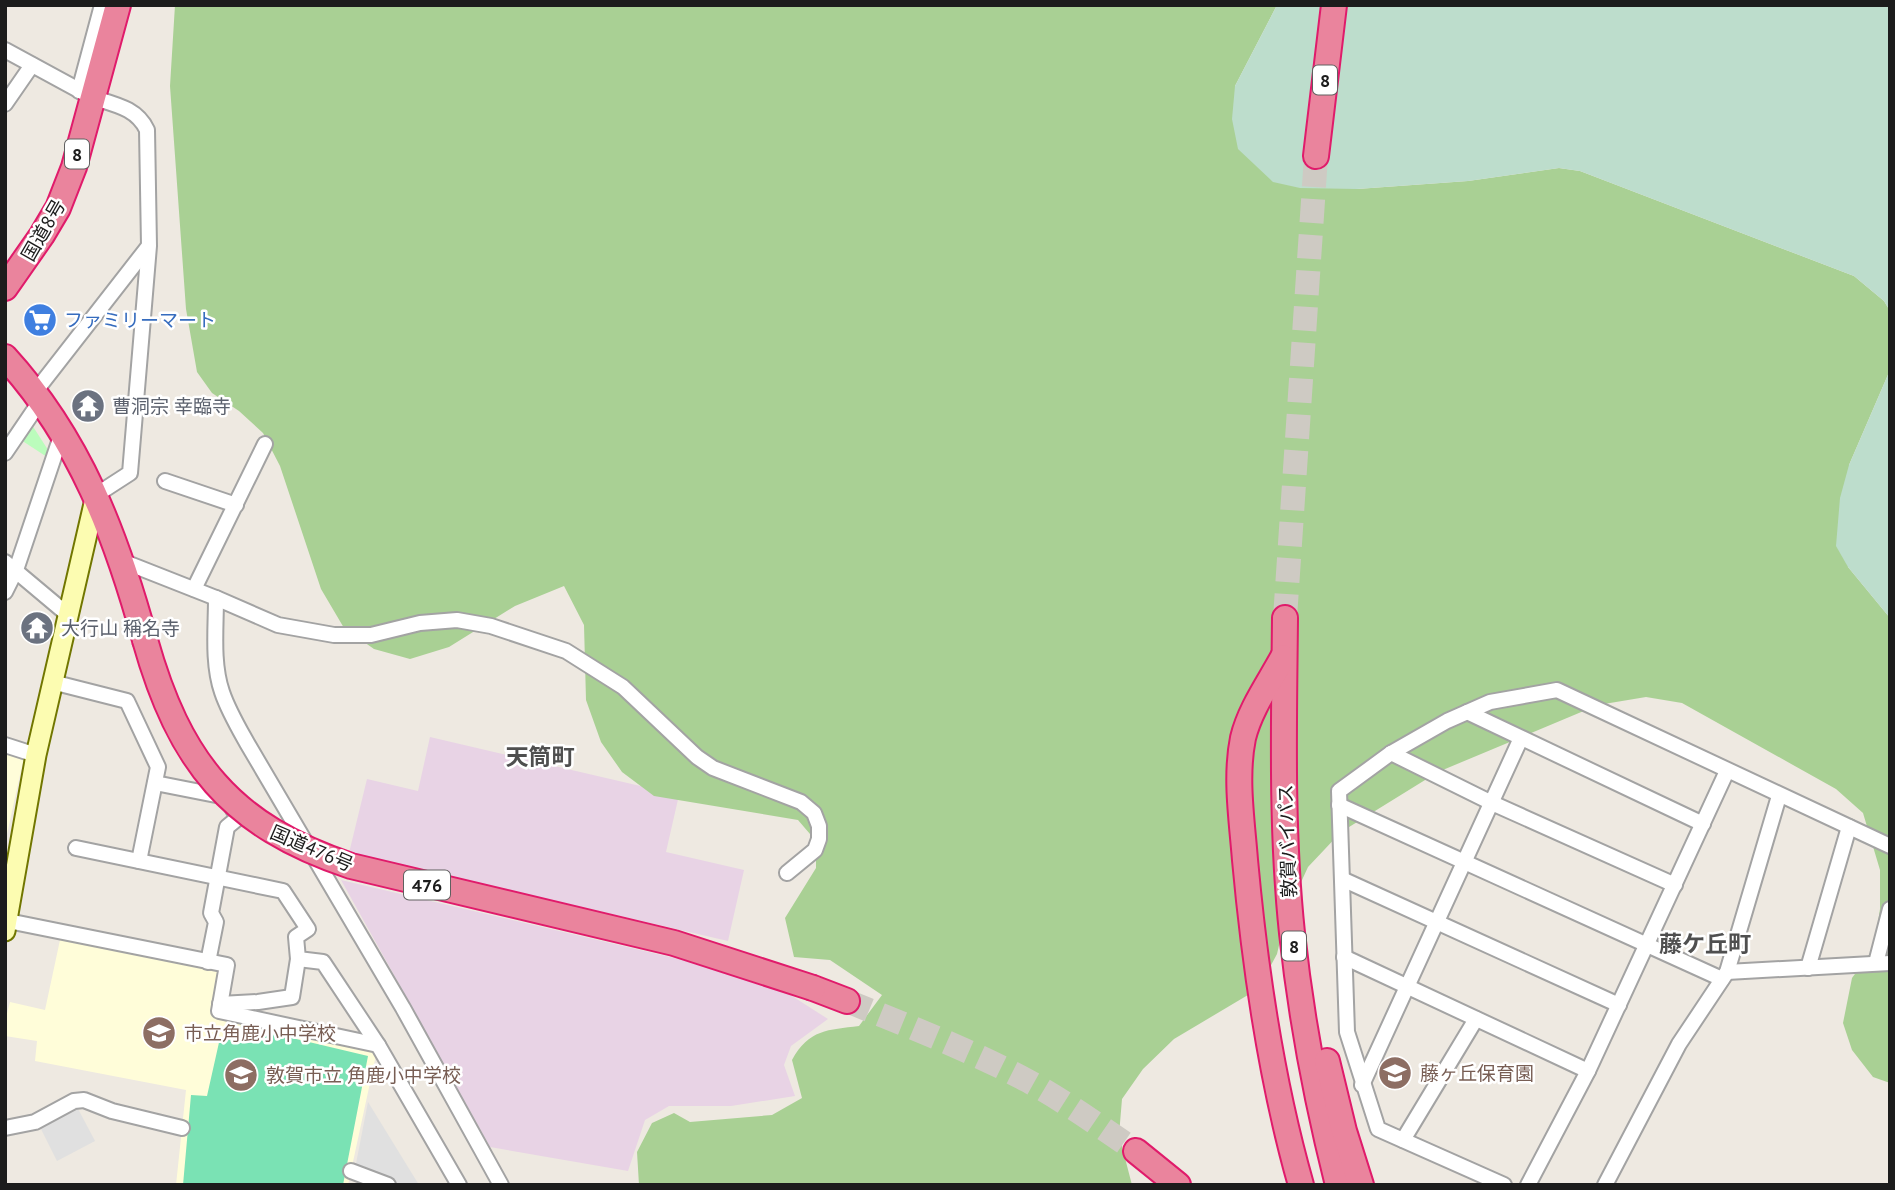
<svg xmlns="http://www.w3.org/2000/svg" width="1895" height="1190" font-family="'PT Sans','Noto Sans JP',sans-serif">
  <style>
    .industrial { fill: #e8d3e5 }
    .education { fill: #fffdd9 }
    .forest { fill: #a9d094 }
    .wetland { fill: #bdddcc }
    .park { fill: #bbfcbc }
    .pitch { fill: #7ae2b4 }
    .parking { fill: #e0e0e0 }
    .lines { fill: none; stroke-linecap: round; stroke-linejoin: round }
    .highway-tunnel { stroke: #cecac3; stroke-width: 24; stroke-dasharray: 24 12; stroke-linecap: butt }
    .street-casing { stroke: #a3a3a3; stroke-width: 18 }
    .secondary-casing { stroke: #717600; stroke-width: 23 }
    .highway-casing { stroke: #e01b6b; stroke-width: 28 }
    .street { stroke: #fff; stroke-width: 14 }
    .secondary { stroke: #fcfcb1; stroke-width: 19 }
    .highway { stroke: #ea849d; stroke-width: 24 }
    .highway-bridge-casing { stroke: #e01b6b; stroke-width: 28; stroke-linecap: butt }
    .highway-bridge { stroke: #ea849d; stroke-width: 24 }
    .labels { text-anchor: middle; dominant-baseline: central; stroke-width: 5; stroke-linejoin: round; paint-order: stroke }
    .shield { fill: #fff; stroke: #606060; stroke-width: 2 }
    .shield-label { font-size: 18px; font-weight: bold; fill: #1c1c1c }
    .street-label { font-size: 19px; fill: #1c1c1c; stroke: #fff }
    .shop-label { font-size: 19px; fill: #366cbe; stroke: #fff; text-anchor: start }
    .worship-label { font-size: 19px; fill: #5b616d; stroke: #fff; text-anchor: start }
    .education-label { font-size: 19px; fill: #785e54; stroke: #fff; text-anchor: start }
    .quarter-label { font-size: 23px; font-weight: bold; fill: #4f4f4f; stroke: #fff }
  </style>
  <rect width="100%" height="100%" fill="#eee9e1"/>
  <g class="industrial">
    <polygon points="430,737 679,795 666,852 744,870 728,941 349,853 367,779 418,791"/>
    <polygon points="341,880 738,973 781,989 828,1019 791,1046 784,1065 795,1096 731,1106 669,1106 645,1120 628,1171 490,1147"/>
  </g>
  <g class="education">
    <polygon points="5,750 24,757 5,843"/>
    <polygon points="60,940 219,971 214,1015 370,1050 376,1055 348,1185 176,1185 186,1090 35,1061 37,1041 5,1036 5,1021 10,1002 45,1010"/>
  </g>
  <path class="forest" d="M175,5H1277L1235,86L1357,189L1468,181L1559,168L1580,171L1854,276L1884,301L1890,311V370L1849,465L1848,567L1890,618V1083L1873,1077L1852,1050L1843,1023L1852,978L1874,948L1880,909V870L1863,813L1836,789L1682,703L1646,697L1598,705L1438,772L1341,832L1308,867L1286,915L1277,954L1258,989L1174,1039L1143,1069L1122,1099L1119,1135L1132,1185H639L637,1152L652,1123L674,1113L690,1122L772,1115L802,1098L792,1060C809,1029 828,1030 859,1026L882,995L830,960L794,957L785,918L816,868V841L798,820L654,796L622,772L601,742L586,700L584,625L564,586L515,606L449,647L410,659L374,649L344,628L321,589L280,466L263,433L239,411L212,393L197,372L186,309L170,86Z"/>
  <g class="wetland">
    <polygon points="1277,5 1890,5 1890,311 1884,301 1854,276 1580,171 1559,168 1468,181 1357,189 1300,188 1273,182 1238,149 1232,119 1235,86"/>
    <polygon points="1890,370 1890,618 1848,567 1836,546 1840,498 1849,465"/>
  </g>
  <polygon class="park" points="32,425 50,453 47,457 21,440"/>
  <polygon class="pitch" points="241,1026 368,1056 343,1185 183,1185 191,1095 207,1096 220,1038 237,1040"/>
  <g class="parking">
    <polygon points="368,1102 419,1185 398,1185 355,1169"/>
    <polygon points="77,1107 95,1141 57,1161 40,1127"/>
  </g>
  <g class="lines">
    <g class="highway-tunnel">
      <polyline points="1285,618 1316,156"/>
      <path d="M847,1001C908,1026 970,1050 1028,1081C1066,1102 1101,1127 1136,1151"/>
    </g>
    <g class="street-casing">
      <g id="street">
        <polyline points="5,50 86,94"/>
        <polyline points="79,91 102,5"/>
        <polyline points="5,104 32,65"/>
        <polyline points="35,392 148,247"/>
        <polyline points="5,453 41,400"/>
        <polyline points="165,481 236,505"/>
        <path d="M96,495L130,473L149,246L147,130C138,111 121,106 101,100"/>
        <polyline points="122,561 216,598 278,625 334,635 371,635 420,623 457,620 491,626 566,651 623,687 697,757 713,768 801,802 814,813 819,826 819,839 815,850 787,873"/>
        <polyline points="5,562 67,614"/>
        <polyline points="194,589 265,444"/>
        <polyline points="5,592 16,570 62,433"/>
        <path d="M216,598C216,628 212,663 222,692C228,710 238,727 247,743L403,1008L501,1185"/>
        <polyline points="52,682 127,701 158,767 139,861"/>
        <polyline points="1467,712 1703,824"/>
        <polyline points="5,745 36,755"/>
        <polyline points="1391,753 1492,803 1675,885"/>
        <polyline points="155,783 226,797 238,818 227,827 211,913 216,922 208,962"/>
        <polyline points="1339,805 1722,979"/>
        <polyline points="76,848 283,891 308,929 296,937 298,959 323,962 378,1045 459,1185"/>
        <polyline points="1342,879 1619,1005"/>
        <polyline points="8,921 227,965 219,1011 378,1045"/>
        <polyline points="1344,957 1588,1071"/>
        <polyline points="1876,963 1890,909"/>
        <polyline points="1808,968 1849,827"/>
        <polyline points="1727,972 1890,963"/>
        <polyline points="220,1004 258,1002 292,997 298,959"/>
        <polyline points="1362,1085 1521,738"/>
        <polyline points="5,1128 35,1122 74,1101 84,1100 112,1111 182,1128"/>
        <polyline points="1403,1140 1476,1019"/>
        <polyline points="351,1171 388,1185"/>
        <polyline points="1504,1185 1378,1129 1347,1032 1339,791 1391,753 1447,721 1490,702 1557,690 1890,846"/>
        <polyline points="1528,1185 1588,1071 1727,771"/>
        <polyline points="1605,1185 1679,1044 1727,972 1779,796"/>
      </g>
    </g>
    <g class="secondary-casing">
      <polyline id="secondary" points="5,931 36,755 96,495"/>
    </g>
    <g class="highway-casing">
      <g id="highway">
        <polyline points="1316,156 1334,5"/>
        <polyline points="5,288 42,235 58,208 74,167 118,5"/>
        <path d="M5,357C80,439 116,535 145,640"/>
        <path d="M1285,618C1284,723 1281,828 1292,933C1301,1018 1317,1102 1338,1185"/>
        <path d="M1283,657C1269,683 1250,709 1243,738C1235,777 1242,821 1245,860C1255,969 1271,1080 1301,1185"/>
        <polyline points="813,988 847,1001"/>
        <polyline points="1327,1061 1344,1131 1361,1185"/>
        <polyline points="1136,1151 1178,1185"/>
      </g>
    </g>
    <use href="#street" class="street"/>
    <use href="#secondary" class="secondary"/>
    <use href="#highway" class="highway"/>
    <g class="highway-bridge-casing">
      <path id="highway-bridge" d="M145,640C179,761 230,826 351,866L674,943L813,988"/>
    </g>
    <use href="#highway-bridge" class="highway-bridge"/>
  </g>
  <defs>
    <g id="supermarket-disc" transform="scale(1.75)"><circle r="9.5" fill="#3f7fe0" stroke="#fff"/><path d="M-6-5.5h2.5l.6 2H6L4.5 2H-2.5L-4.4-4H-6ZM-1.5 3.2a1.3 1.3 0 1 0 .1 0ZM3 3.2a1.3 1.3 0 1 0 .1 0Z" fill="#fff"/></g>
    <g id="temple-disc" transform="scale(1.75)"><circle r="9.5" fill="#6b7280" stroke="#fff"/><path d="M0-6L5-2H3V0L6.5 2.5H4V6H1.5V3h-3V6H-4V2.5H-6.5L-3 0V-2H-5Z" fill="#fff"/></g>
    <g id="school-disc" transform="scale(1.75)"><circle r="9.5" fill="#8d6e63" stroke="#fff"/><path d="M0-5L7-2L0 1L-7-2ZM-4 1L0 2.5L4 1V4Q0 6-4 4Z" fill="#fff"/></g>
  </defs>
  <g fill-rule="evenodd">
    <use href="#supermarket-disc" x="40" y="320"/>
    <use href="#temple-disc" x="88" y="406"/>
    <use href="#temple-disc" x="37" y="628"/>
    <use href="#school-disc" x="159" y="1033"/>
    <use href="#school-disc" x="1395" y="1073"/>
    <use href="#school-disc" x="241" y="1075"/>
  </g>
  <g class="labels">
    <g class="shield">
      <rect x="1313" y="65.5" width="24" height="29" rx="5"/>
      <rect x="65" y="139.5" width="24" height="29" rx="5"/>
      <rect x="404" y="870.5" width="46" height="29" rx="5"/>
      <rect x="1282" y="931.5" width="24" height="29" rx="5"/>
    </g>
    <g class="shield-label">
      <text x="1325" y="80">8</text>
      <text x="77" y="154">8</text>
      <text x="427" y="885">476</text>
      <text x="1294" y="946">8</text>
    </g>
    <g class="street-label">
      <text transform="translate(43 230) rotate(-60)">国道8号</text>
      <text transform="translate(1287 841) rotate(-92)">敦賀バイパス</text>
      <text transform="translate(312 848) rotate(23)">国道476号</text>
    </g>
    <g class="shop-label">
      <text x="64" y="320">ファミリーマート</text>
    </g>
    <g class="worship-label">
      <text x="112" y="406">曹洞宗 幸臨寺</text>
      <text x="61" y="628">大行山 稱名寺</text>
    </g>
    <g class="education-label">
      <text x="184" y="1033">市立角鹿小中学校</text>
      <text x="1420" y="1073">藤ヶ丘保育園</text>
      <text x="266" y="1075">敦賀市立 角鹿小中学校</text>
    </g>
    <g class="quarter-label">
      <text x="540" y="756">天筒町</text>
      <text x="1705" y="943">藤ケ丘町</text>
    </g>
  </g>
  <rect width="1895" height="1190" fill="none" stroke="#1c1c1c" stroke-width="14"/>
</svg>
